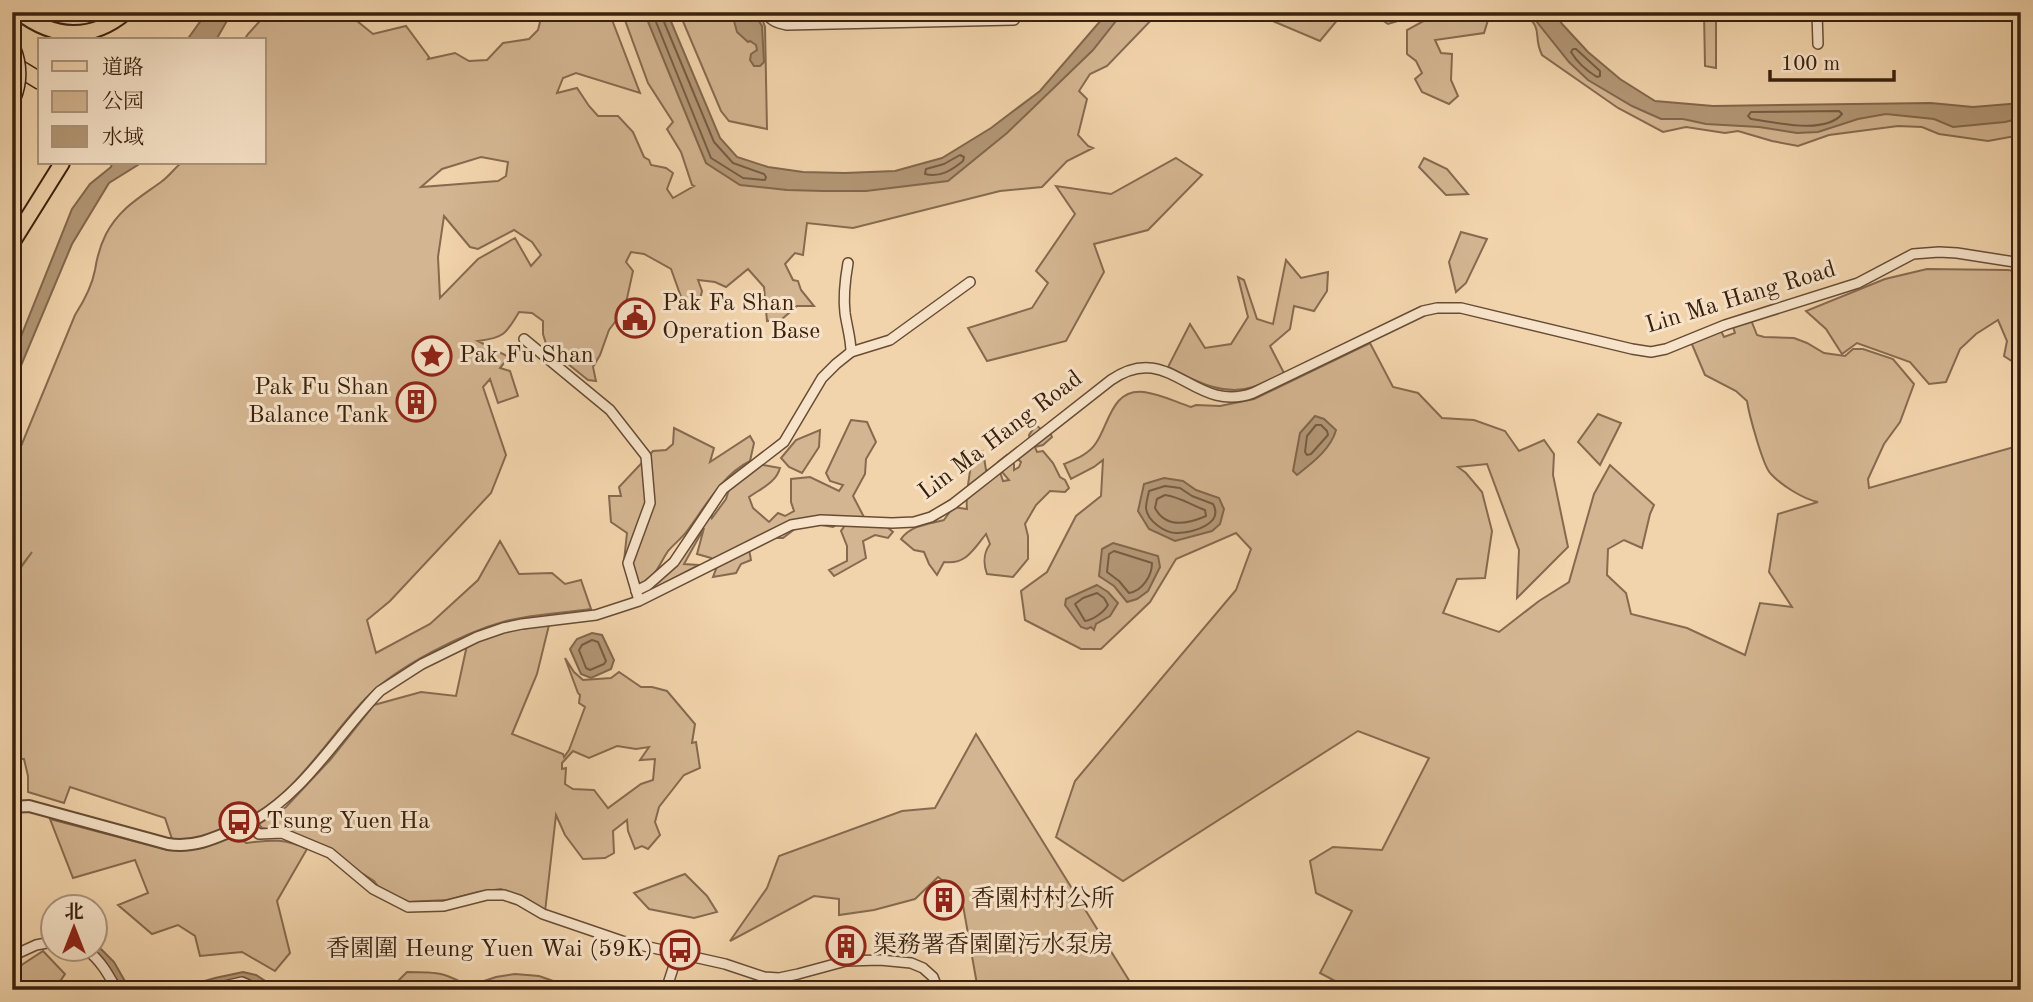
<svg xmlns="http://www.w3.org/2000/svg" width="2033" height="1002" font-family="'Old Standard TT','Noto Serif SC',serif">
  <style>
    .green { fill: #d3b591; stroke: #866a4f; stroke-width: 2; fill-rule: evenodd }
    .water { fill: #b39776; stroke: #82674c; stroke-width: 2 }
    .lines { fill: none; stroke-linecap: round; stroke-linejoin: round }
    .shore { stroke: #765c42; stroke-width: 2 }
    .stream { stroke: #82674c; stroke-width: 2.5 }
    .minor-casing { stroke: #674d35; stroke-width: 12 }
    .tertiary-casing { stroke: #674d35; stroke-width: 14 }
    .primary-casing { stroke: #39200d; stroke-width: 18 }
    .trunk-casing { stroke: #39200d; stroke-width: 18 }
    .motorway-casing { stroke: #39200d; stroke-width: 19 }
    .minor { stroke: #f7e3c9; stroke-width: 9 }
    .tertiary { stroke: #f7e3c9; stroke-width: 10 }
    .primary { stroke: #f2d4ac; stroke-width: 14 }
    .trunk { stroke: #f2d4ac; stroke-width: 14 }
    .motorway { stroke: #f2d4ac; stroke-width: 16 }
    .motorway-bridge-casing { stroke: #39200d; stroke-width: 19; stroke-linecap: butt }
    .motorway-bridge { stroke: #f2d4ac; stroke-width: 16 }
    .labels { text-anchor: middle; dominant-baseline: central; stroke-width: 6; stroke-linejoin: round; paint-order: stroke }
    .street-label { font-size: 24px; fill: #39200d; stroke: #f7e3c9 }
    .poi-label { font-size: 24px; fill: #39200d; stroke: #f7e3c9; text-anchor: start }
  </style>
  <rect width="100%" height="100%" fill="#f2d4ac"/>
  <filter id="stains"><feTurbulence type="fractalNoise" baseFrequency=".00286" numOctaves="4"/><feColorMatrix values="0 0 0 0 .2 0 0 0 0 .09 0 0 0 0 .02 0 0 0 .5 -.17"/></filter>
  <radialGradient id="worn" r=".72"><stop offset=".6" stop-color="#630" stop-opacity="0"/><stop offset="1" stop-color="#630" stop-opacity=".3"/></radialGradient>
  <g class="green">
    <path d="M268,12H346L373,34L406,26L429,57L428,59L455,53L469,61L487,60L503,43L529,39L538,30L541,18H545V12H609L640,93L576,73L563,78L557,93L577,88L589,106L598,116H618L633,132L644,157L649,160L651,165L666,168L673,173L667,189L673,198L694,186L692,185L681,152L667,129L673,122L648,83L622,12H656L707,149L749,178L948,172L1004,130L1116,12H1159L1107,66L1090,74L1079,91L1087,99L1078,135L1088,146L1093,148L1067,161L1042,187L1000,191L853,228L807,223L803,255L795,253L785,264L793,280L798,281L801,290L814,306H797L782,319L767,321L764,287L748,269L726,287L715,282L698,280L702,291L699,304L685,308L671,269L644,254L631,252L626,262L633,271L626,303L621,314L609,330L600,355L593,367L596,381L588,380L547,347L543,334V321L532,313L519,312C506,334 504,338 478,341L509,357L500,368L510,371L518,396L498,403L490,379L483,387L506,455L491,493L390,601L367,620L376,653L430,624L478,580L500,541L519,574L552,573L565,584L581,580L591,609C564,613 533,614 506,621C463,633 398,666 366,698C327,738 294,799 240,821L238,836L246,843C271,840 284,838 307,849L277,901L290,953L275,971L242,952L200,956L195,936L178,925L152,934L118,905L148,893L135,860L73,878L50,819L168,850L172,839L165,818L70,787L64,803L28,792V776L24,759H12V580L32,552L12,578V468L75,315C84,301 92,286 95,270C97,257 100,246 106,234C120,208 139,198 161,182C168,177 174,169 181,163H264V40H244L248,34ZM481,157L508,162L506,176L498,181L421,187L442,169ZM444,216L470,247L478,249L514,230L532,242L541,255L531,266L515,238L478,259L440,298L438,257Z"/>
    <polygon points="679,12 760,12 765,27 767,129 729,121 721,111"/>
    <polygon points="1257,12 1344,12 1320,41 1256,14"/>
    <polygon points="1370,12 1428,12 1388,24"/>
    <polygon points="1470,12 1488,20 1484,33 1435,40 1441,53 1452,54 1451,80 1458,96 1449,104 1422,92 1415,79 1422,73 1416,61 1407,54 1407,30 1429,18 1453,17"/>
    <path d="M1524,12H1541L1638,102L1682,113L2021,108V135L1988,141L1939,134L1922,127L1898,126L1829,135L1798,146L1772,141L1738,131L1725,133L1686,127L1663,132L1618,108L1542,55C1532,34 1545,32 1524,12Z"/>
    <polygon points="1704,12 1716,12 1716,68 1705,66"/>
    <polygon points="1176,158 1202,175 1148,230 1094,244 1104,272 1066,341 987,361 968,328 1032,308 1048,283 1036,271 1075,214 1056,186 1111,194"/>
    <polygon points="1424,158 1447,169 1468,194 1446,195 1419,167"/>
    <polygon points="1461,232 1487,239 1466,283 1456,292 1449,262"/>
    <path d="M1286,260L1301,278L1328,272L1327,291L1314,311L1294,306L1290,329L1270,346L1284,373C1274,378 1264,384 1253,387C1223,397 1194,380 1168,367L1190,324L1205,348L1231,344L1248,317L1238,277L1244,280L1257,319L1273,324Z"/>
    <polygon points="1927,269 2008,270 2021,272 2021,367 2004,356 2007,341 1998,320 1976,334 1960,349 1946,382 1929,384 1910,362 1857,343 1842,354 1826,329 1806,311 1885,279"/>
    <path d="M1751,320L1757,335L1764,337L1794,338L1807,343L1824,353L1845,356L1853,349H1863L1893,359L1914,384L1900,422L1884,444L1868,479L1869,488L2021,445V990H1352L1320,973L1352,911L1316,893L1310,861L1333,847L1382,850L1429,758L1358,731L1123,881L1056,837L1075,781L1236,590L1251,549L1236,533L1176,559L1150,602L1101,649H1081L1025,620L1021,591L1047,572L1076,516L1101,496L1103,460L1094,467L1071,479L1064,464C1076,459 1089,454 1096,443C1109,424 1112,388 1144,392C1160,394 1176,402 1191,407L1196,405L1220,406L1254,399L1370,343L1393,387L1418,393L1442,418L1474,420L1505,431L1519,451L1544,440L1554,454L1553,475L1568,547L1517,598L1519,550L1487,464L1458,467L1466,473L1482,492L1492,531L1485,578L1457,579L1443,613L1499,632L1539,601L1569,582L1594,494L1610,465L1654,505L1650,514L1642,548L1624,540L1608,549L1607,575L1626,593L1631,614L1687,628L1745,655L1760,603L1792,607L1769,572L1778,514L1818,502C1803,499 1781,485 1771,474C1763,467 1749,414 1747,401L1736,391L1705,375L1691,342L1721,331L1724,337L1735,333L1733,327Z"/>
    <polygon points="1598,414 1621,423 1600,465 1578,442"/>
    <path d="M851,420L867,422L876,442L866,459L865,474L853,496L866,521L881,522L893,532L888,538L875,535L863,541L866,558L834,576L829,570L847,561V546L841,531L851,517L833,527L804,522L783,538H767L749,549L751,560L741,564L736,573L713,577L718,564L711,558L697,554L704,528L684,564L699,565L644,594L642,593C661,577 666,564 680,545C688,532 699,522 711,512L712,518L726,499L732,480L753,463L780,468C776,483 760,489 749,497L753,508L769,522L778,513L785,516L794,511L791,502V479L810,477L839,491L843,485L830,481L826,473Z"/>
    <path d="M1036,425L1043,431L1048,428L1052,437L1043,445L1035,447L1037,452L1043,451L1053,463L1060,477L1065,480L1069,488L1065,492L1050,491L1036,505L1025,524L1028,536V559L1013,577L987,574C983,563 983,554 990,544L986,534C974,549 966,565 944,562L937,575L929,564L924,552L914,550L901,539C911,525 929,524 944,520L953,507L967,509C965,492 971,472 972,454L983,451L986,470L1000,472L1003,481L1009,480L1002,472L998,462L1007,455L1014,464V470L1019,467L1021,462L1013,454L1031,444L1029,435Z"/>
    <path d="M674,428L714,448L710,462L750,436L754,443L750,461C722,475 705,507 687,531C682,538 674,544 668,551C658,566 657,576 640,584L624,561L627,533L611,522L609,496H621L619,487L653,451L666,450L673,444Z"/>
    <polygon points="820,430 819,447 802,473 789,467 781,458 796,440"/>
    <path d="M549,625L537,674L512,734L563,754L564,757L569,750L585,707L579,703L580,695L578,693L565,658L574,672L583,680L611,678L619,672L641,687H652L667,691L695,724L692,743L696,742L700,768L684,775L659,807L655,822L660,835L648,849L642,846L635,849L628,831L627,820L613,831L614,853L605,858L583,859L565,835L556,815L545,912L527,899L501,889L478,892L447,900L408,902L380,889L374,881L363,874L352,870L337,854L272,830L262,828L259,824L286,807L330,760L374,705L421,692L456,696L467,645L506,631ZM617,746L636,749L649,747L640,760L655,759L653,780L641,784L608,808L594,790L573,789L565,784L566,768L562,769V763L573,751L589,758Z"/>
    <polygon points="976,734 1135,990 978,990 961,894 938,877 915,899 874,910 839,915 839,899 814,896 730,941 767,888 779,856 902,811 935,808"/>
    <polygon points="685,874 707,896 717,912 694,918 649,909 634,893"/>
    <polygon points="43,951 65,974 54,990 20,990 17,968"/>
    <path d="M407,972C437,972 448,972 473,990H389Z"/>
    <polygon points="515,974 539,976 579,990 478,990 472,985 496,977"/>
  </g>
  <g class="water">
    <polygon points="207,12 232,12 216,40 187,40"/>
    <polygon points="644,12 667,12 720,138 737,157 768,167 803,172 845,173 895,171 942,158 991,128 1040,91 1108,12 1123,12 1093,50 1007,133 948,181 866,191 823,191 787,190 740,185 706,163"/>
    <polygon points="736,12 753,12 762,26 764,62 760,66 754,66 750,60 751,54 757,50 756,45 750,41 748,42 737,32 733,17"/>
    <polygon points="1532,12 1553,12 1563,25 1588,52 1620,79 1655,101 1713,106 1931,103 1973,107 2021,103 2021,118 2005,122 1953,127 1934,119 1886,114 1858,119 1818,132 1797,133 1759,127 1706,124 1683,119 1661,119 1632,106 1588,80 1569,62 1537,22"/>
    <polygon points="112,163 141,163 109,183 72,244 12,387 12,359 72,209 90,184 111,167"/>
    <path d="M1315,416L1324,419L1336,430C1331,449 1312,463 1297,475L1293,471L1300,433Z"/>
    <polygon points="1164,478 1183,481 1196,490 1219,498 1224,509 1220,524 1212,531 1175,541 1149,529 1138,511 1144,484"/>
    <polygon points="1113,543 1158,556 1160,567 1148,591 1137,599 1127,602 1114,586 1099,576 1102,549"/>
    <polygon points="1097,585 1108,592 1118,603 1110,616 1096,624 1094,630 1091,627 1087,629 1081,627 1065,605 1066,599"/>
    <polygon points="592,633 602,635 614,660 611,669 591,678 581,674 570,649 577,639"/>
    <polygon points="95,943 114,962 130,990 122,990 100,958 91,950 94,950"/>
    <polygon points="243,972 256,975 279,990 266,990 245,979 199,990 173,990 215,978"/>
  </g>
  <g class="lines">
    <g class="shore">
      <polyline points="652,12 711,158 743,178 765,180 766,177 764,174 733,163 714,142 662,17 661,12"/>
      <path d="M1573,49H1576L1600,71V76L1597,77C1587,71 1577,62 1571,52Z"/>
      <path d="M1839,111L1842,114C1825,135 1774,122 1751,119L1748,116L1751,112Z"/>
      <path d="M960,155L964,157L963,161C952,170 940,178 925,174L926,169L944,164Z"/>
      <polygon points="1316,425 1321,425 1327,431 1328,435 1311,454 1307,455 1305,452 1307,436"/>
      <path d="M1165,486L1180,488L1192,496L1213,504C1224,524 1194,532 1178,533C1166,534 1147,521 1146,508C1146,503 1148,496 1149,491Z"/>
      <path d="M1165,495C1180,497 1191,505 1205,510L1206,516C1188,524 1166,529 1155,508L1157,499Z"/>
      <path d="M1114,551L1152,563C1152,576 1142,591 1129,593L1119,581L1107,572L1109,554Z"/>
      <path d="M1097,593L1104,598L1108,605C1104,612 1093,620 1085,621L1075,604L1083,598Z"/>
      <polygon points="592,640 598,642 606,661 604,664 590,670 586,668 579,650 582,645"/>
    </g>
    <polyline class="stream" points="311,990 313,987 317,990"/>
    <g class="minor-casing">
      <g id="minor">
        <path d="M765,12C771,21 776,23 787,25L1014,20L1020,12"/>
        <polyline points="1817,12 1818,44"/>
        <path d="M848,263C845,280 843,296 845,313C847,327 851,339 851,352"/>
        <polyline points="524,339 610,410 646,456 650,503 628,563 638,597"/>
        <polyline points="636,591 648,585 674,562 723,489 784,442 822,378 836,364 851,352 890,340 970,282"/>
        <path d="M87,950C101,961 108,974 117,990"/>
        <polyline points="12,956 36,945 52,942"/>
        <polyline points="207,990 242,982 260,990"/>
        <polyline points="666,990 678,953"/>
        <path d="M938,990L933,977L923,968L911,963L880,960L846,961L798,974L779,978L764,977L725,964L622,941L543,914L519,900L504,895H487L444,906L408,907L373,889L330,853L282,833L259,834L254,830L250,823C305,793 337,735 380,691L422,664L477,637L503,628L522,624L596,615L639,601L791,525L821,520L892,523L914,522L931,517L953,504L1111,380C1170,339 1193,415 1253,393L1423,311L1437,308H1461L1632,349L1651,352L1666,349L1725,325L1858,283L1913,254L1939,252L1957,253L2021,263"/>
      </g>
    </g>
    <g class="tertiary-casing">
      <path id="tertiary" d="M12,807L29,806L168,844C198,849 223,834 250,823"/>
    </g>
    <g class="primary-casing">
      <path id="primary" d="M19,12C54,39 92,41 126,12"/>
    </g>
    <g class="trunk-casing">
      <polyline id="trunk" points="12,243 62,163"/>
    </g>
    <g class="motorway-casing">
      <polyline id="motorway" points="12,64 40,81"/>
    </g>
    <use href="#minor" class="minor"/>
    <use href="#tertiary" class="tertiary"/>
    <use href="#primary" class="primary"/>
    <use href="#trunk" class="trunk"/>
    <use href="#motorway" class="motorway"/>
    <g class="motorway-bridge-casing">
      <path id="motorway-bridge" d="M12,48C19,65 19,82 12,99"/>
    </g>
    <use href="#motorway-bridge" class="motorway-bridge"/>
  </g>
  <defs>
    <g id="civic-ring" transform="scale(2.0125)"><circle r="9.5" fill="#f7e3c9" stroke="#8f2418" stroke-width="1.5"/><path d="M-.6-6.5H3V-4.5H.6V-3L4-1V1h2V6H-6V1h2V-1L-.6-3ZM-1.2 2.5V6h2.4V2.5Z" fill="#8f2418"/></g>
    <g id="sight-ring" transform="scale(2.0125)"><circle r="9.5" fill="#f7e3c9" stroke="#8f2418" stroke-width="1.5"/><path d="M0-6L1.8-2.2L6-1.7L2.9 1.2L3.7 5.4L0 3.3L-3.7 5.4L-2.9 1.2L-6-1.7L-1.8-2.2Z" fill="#8f2418"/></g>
    <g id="building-ring" transform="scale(2.0125)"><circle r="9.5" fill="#f7e3c9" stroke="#8f2418" stroke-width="1.5"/><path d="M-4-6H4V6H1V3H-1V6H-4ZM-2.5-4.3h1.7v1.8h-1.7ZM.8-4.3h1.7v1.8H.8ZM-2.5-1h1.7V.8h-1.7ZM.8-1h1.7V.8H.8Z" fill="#8f2418"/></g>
    <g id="bus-ring" transform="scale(2.0125)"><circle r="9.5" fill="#f7e3c9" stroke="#8f2418" stroke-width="1.5"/><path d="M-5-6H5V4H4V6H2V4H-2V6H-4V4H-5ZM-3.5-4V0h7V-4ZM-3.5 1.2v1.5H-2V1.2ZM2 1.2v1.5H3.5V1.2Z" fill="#8f2418"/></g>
  </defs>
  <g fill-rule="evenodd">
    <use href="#civic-ring" x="635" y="318"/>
    <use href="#sight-ring" x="432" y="356"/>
    <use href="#building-ring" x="416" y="402"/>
    <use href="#bus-ring" x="239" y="822"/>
    <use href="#building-ring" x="944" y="900"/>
    <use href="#building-ring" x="846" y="946"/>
    <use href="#bus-ring" x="680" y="950"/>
  </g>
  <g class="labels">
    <g class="street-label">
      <text transform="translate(1741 298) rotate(-17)">Lin Ma Hang Road</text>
      <text transform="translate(1001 436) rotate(-37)">Lin Ma Hang Road</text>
    </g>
    <g class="poi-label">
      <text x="662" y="304">Pak Fa Shan<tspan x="662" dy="28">Operation Base</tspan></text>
      <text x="459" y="356">Pak Fu Shan</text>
      <text x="389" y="388" text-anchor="end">Pak Fu Shan<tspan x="389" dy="28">Balance Tank</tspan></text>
      <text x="266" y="822">Tsung Yuen Ha</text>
      <text x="971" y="900">香園村村公所</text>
      <text x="873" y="946">渠務署香園圍污水泵房</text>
      <text x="653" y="950" text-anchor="end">香園圍 Heung Yuen Wai (59K)</text>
    </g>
  </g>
  <rect width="2033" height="1002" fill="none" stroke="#f2d4ac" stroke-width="42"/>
  <rect x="14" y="14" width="2005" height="974" fill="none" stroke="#39200d" stroke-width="3.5"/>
  <rect x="21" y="21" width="1991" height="960" fill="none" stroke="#39200d" stroke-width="2"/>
  <rect x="38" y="38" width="228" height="126" fill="#f7e3c9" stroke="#ab957e" stroke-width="2"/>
  <rect x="52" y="61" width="35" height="10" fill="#f2d4ac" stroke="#ab957e" stroke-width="2"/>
  <text x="102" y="74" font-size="21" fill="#39200d">道路</text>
  <rect x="52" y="91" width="35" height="21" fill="#d3b591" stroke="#ab957e" stroke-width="2"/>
  <text x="102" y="108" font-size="21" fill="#39200d">公园</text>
  <rect x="52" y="126" width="35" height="21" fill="#b39776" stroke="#ab957e" stroke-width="2"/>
  <text x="102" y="144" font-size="21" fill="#39200d">水域</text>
  <g transform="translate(74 928)"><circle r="33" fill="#f7e3c9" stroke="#ab957e" stroke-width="2"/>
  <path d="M0-5L12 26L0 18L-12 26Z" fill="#8f2418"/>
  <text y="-10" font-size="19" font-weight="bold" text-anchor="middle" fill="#39200d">北</text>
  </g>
  <path d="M1770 70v10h124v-10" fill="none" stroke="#39200d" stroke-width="3.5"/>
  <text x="1781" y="70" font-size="21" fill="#39200d" stroke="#f7e3c9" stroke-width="5" paint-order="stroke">100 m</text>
  <rect width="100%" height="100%" filter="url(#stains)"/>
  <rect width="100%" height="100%" fill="url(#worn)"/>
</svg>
